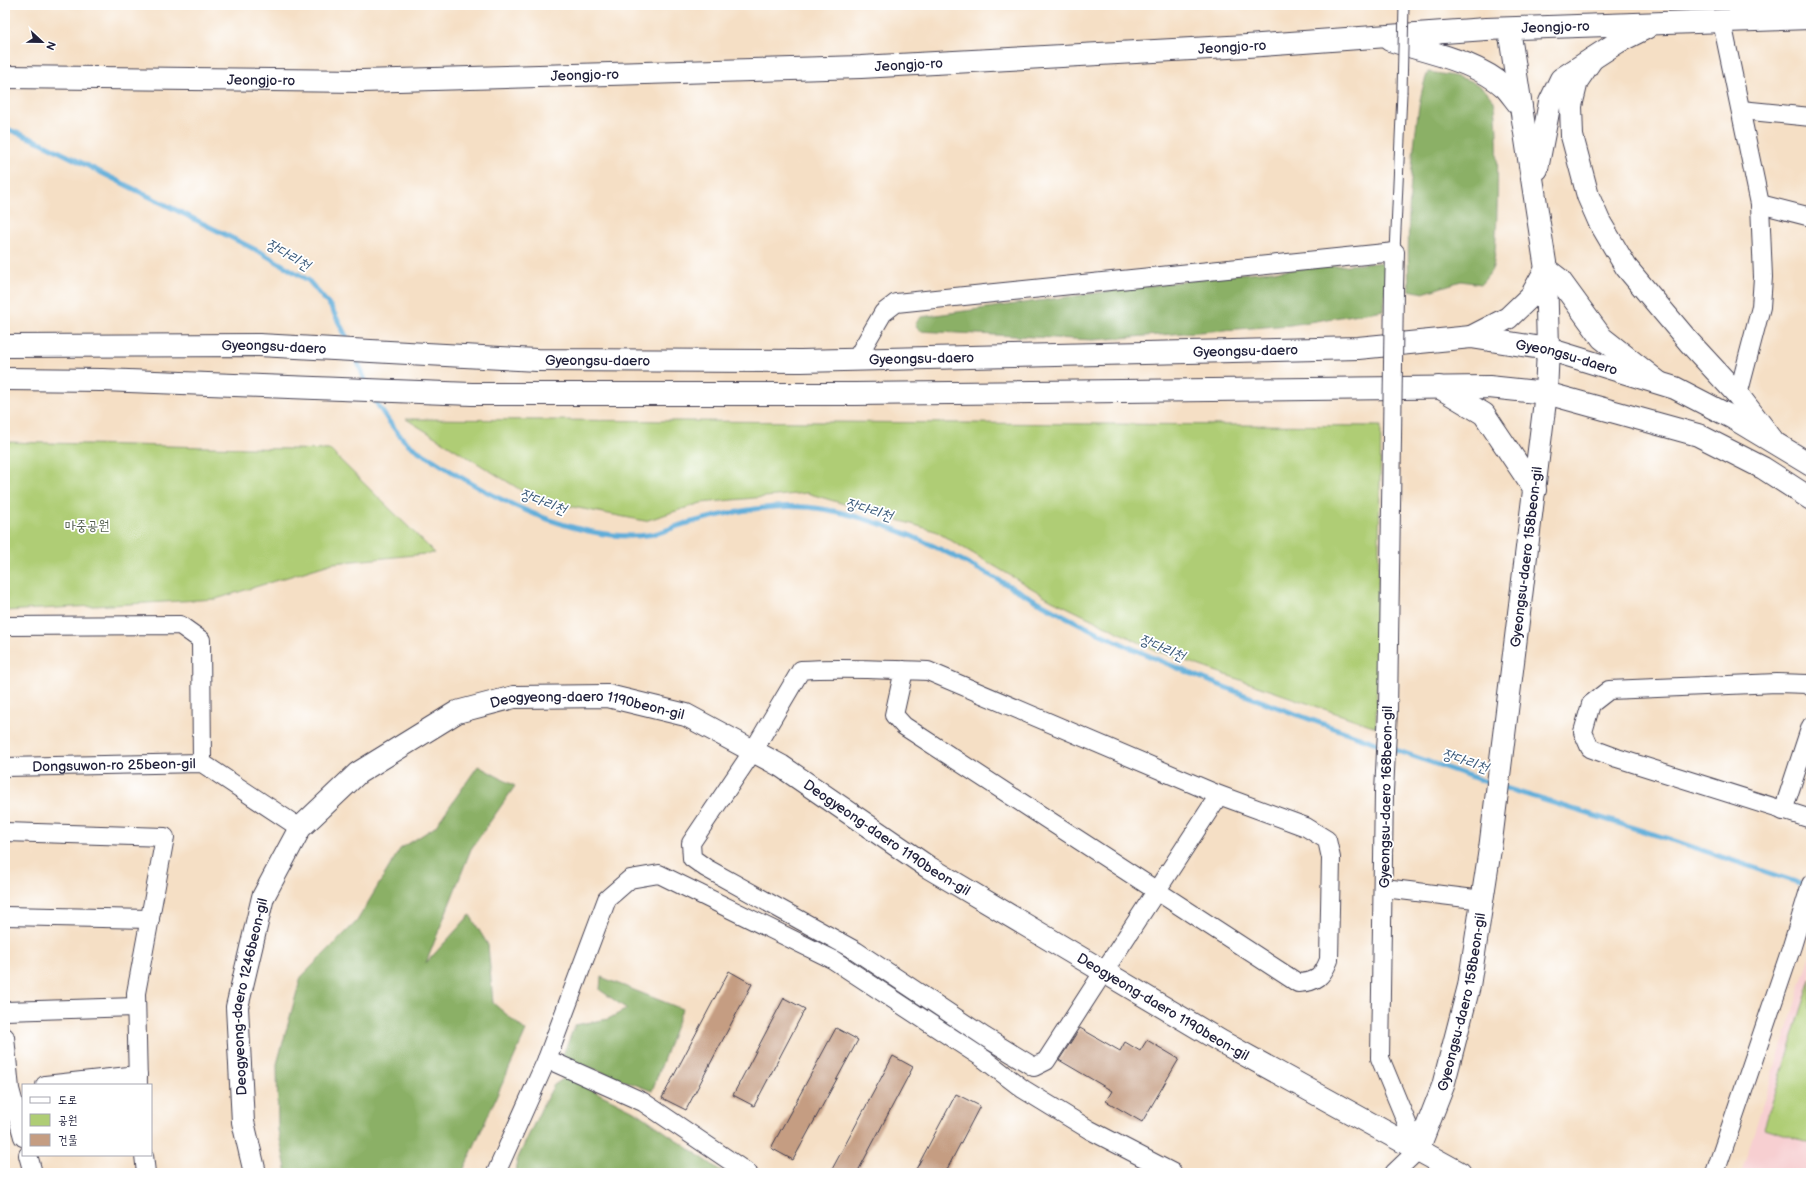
<svg xmlns="http://www.w3.org/2000/svg" width="1816" height="1178" font-family="'Balsamiq Sans','Poor Story',sans-serif">
  <style>
    .built { fill: #f7cfd1 }
    .green { fill: #afcd75; stroke: #687858 }
    .forest { fill: #8bb066; stroke: #566950 }
    .lines { fill: none; stroke-linecap: round; stroke-linejoin: round }
    .stream { stroke: #61add9; stroke-width: 5 }
    .building { fill: #c59d82 }
    .lane-casing { stroke: #423e50; stroke-width: 11 }
    .street-casing { stroke: #423e50; stroke-width: 20 }
    .secondary-casing { stroke: #423e50; stroke-width: 24 }
    .primary-casing { stroke: #423e50; stroke-width: 24 }
    .lane { stroke: #fff; stroke-width: 9 }
    .street { stroke: #fff; stroke-width: 18 }
    .secondary { stroke: #fff; stroke-width: 22 }
    .primary { stroke: #fff; stroke-width: 22 }
    .lane-bridge-casing { stroke: #423e50; stroke-width: 11; stroke-linecap: butt }
    .street-bridge-casing { stroke: #423e50; stroke-width: 20; stroke-linecap: butt }
    .lane-bridge { stroke: #fff; stroke-width: 9 }
    .street-bridge { stroke: #fff; stroke-width: 18 }
    .labels { text-anchor: middle; dominant-baseline: central; stroke-width: 3.5; stroke-linejoin: round; paint-order: stroke }
    .street-label { font-size: 14px; fill: #22223b; stroke: #fff }
    .park-label { font-size: 14px; fill: #535e4f; stroke: #fff }
    .water-label { font-size: 15px; font-style: italic; fill: #3b5a7a; stroke: #fff }
  </style>
  <rect width="100%" height="100%" fill="#fff"/>
  <filter id="ink" filterUnits="userSpaceOnUse"><feTurbulence type="fractalNoise" baseFrequency=".025" numOctaves="2"/><feDisplacementMap in="SourceGraphic" scale="8" xChannelSelector="R" yChannelSelector="G"/><feConvolveMatrix kernelMatrix="1 2 1 2 8 2 1 2 1" color-interpolation-filters="sRGB"/></filter>
  <filter id="wash" filterUnits="userSpaceOnUse"><feTurbulence type="fractalNoise" baseFrequency=".012" numOctaves="4" result="noise"/><feDisplacementMap in="SourceGraphic" scale="16" xChannelSelector="R" yChannelSelector="G"/><feGaussianBlur stdDeviation="0.9" result="paint"/><feColorMatrix in="noise" values="0 0 0 0 0 0 0 0 0 0 0 0 0 0 0 0 0 1.4 0 .05"/><feComposite in="paint" operator="in"/></filter>
  <g filter="url(#wash)">
    <rect width="100%" height="100%" fill="#f5dfc5"/>
    <polygon class="built" points="1811,954 1811,1173 1741,1173"/>
    <g class="green">
      <polygon points="406,419 1381,426 1376,727 1157,651 1050,599 935,531 807,493 701,503 645,521 537,500"/>
      <polygon points="5,442 330,450 435,553 333,563 216,599 5,611"/>
      <polygon points="1811,979 1811,1143 1764,1128"/>
    </g>
    <g class="forest">
      <path d="M1428,72C1453,76 1477,77 1493,99C1500,107 1498,250 1493,266C1492,272 1485,279 1481,284L1461,281L1423,293L1409,290C1407,239 1409,189 1415,138C1418,114 1419,95 1428,72Z"/>
      <polygon points="1387,262 1384,310 1290,325 1093,340 919,331 915,323 921,317 1236,274"/>
      <polygon points="478,766 515,786 471,849 426,963 470,915 488,945 493,1003 526,1031 462,1173 287,1173 278,1130 277,1064 301,977 357,921 400,849 435,827"/>
      <polygon points="601,977 682,1009 652,1091 562,1057 575,1025 608,1019 627,1009 600,990"/>
      <polygon points="566,1077 638,1113 724,1173 515,1173 517,1160 543,1105 554,1085"/>
    </g>
    <g class="lines">
      <g class="stream">
        <polyline points="5,128 42,143 262,253 308,280 331,307 350,344"/>
        <polyline points="355,355 367,385"/>
        <path d="M372,396C381,410 392,428 405,441C413,449 425,455 435,461C491,498 579,543 647,535C661,534 674,526 688,523C733,511 781,501 828,510C930,529 1014,595 1107,637C1232,695 1363,738 1492,784"/>
        <polyline points="1502,787 1672,840 1808,886"/>
      </g>
    </g>
    <g id="blocks">
      <g class="building">
        <polygon points="729,971 752,984 686,1110 662,1098"/>
        <polygon points="784,998 805,1009 754,1106 733,1095"/>
        <polygon points="836,1028 858,1040 793,1160 771,1148"/>
        <polygon points="1080,1028 1120,1051 1125,1042 1140,1051 1147,1040 1179,1059 1142,1122 1106,1101 1112,1091 1059,1060"/>
        <polygon points="893,1056 913,1067 857,1173 830,1173"/>
        <polygon points="956,1094 980,1106 945,1173 914,1173"/>
      </g>
    </g>
  </g>
  <g filter="url(#ink)">
    <use href="#blocks" fill-opacity="0" stroke="#423e50" stroke-width="1"/>
    <g class="lines">
      <g class="lane-casing">
        <polyline id="lane" points="1395,252 1402,93"/>
      </g>
      <g class="street-casing">
        <g id="street">
          <polyline points="1722,22 1760,204 1763,277 1761,307 1738,395"/>
          <polyline points="1741,110 1811,117"/>
          <polyline points="1760,204 1811,217"/>
          <polyline points="855,361 883,313 896,303 1395,252 1394,289"/>
          <polyline points="1392,437 1388,710 1384,792 1380,1058 1418,1150 1394,1173"/>
          <polyline points="5,626 180,625 201,640 202,763"/>
          <path d="M904,670L894,715L904,726L1298,983C1317,982 1322,977 1329,960L1331,858L1327,840L1306,827L1219,795L928,671C886,670 843,667 801,670L753,751L691,843L692,858L706,868L856,951L985,1037L1034,1067L1046,1061C1103,972 1161,884 1219,795"/>
          <polyline points="1811,687 1808,684 1777,683 1609,690 1591,704 1583,732 1590,748 1617,758 1811,819"/>
          <path id="s1" d="M5,767L202,763L300,828"/>
          <polyline points="1783,811 1811,726"/>
          <polyline points="5,832 165,837 136,993 138,1085"/>
          <polyline points="1384,888 1483,900"/>
          <polyline points="5,916 150,919"/>
          <polyline points="5,1011 136,1007"/>
          <polyline points="5,1037 10,1089 23,1137"/>
          <polyline points="547,1059 607,899 630,879 659,874 832,959 984,1059 1023,1089 1090,1130 1173,1173"/>
          <polyline points="45,1085 138,1075"/>
          <polyline points="28,1155 33,1173"/>
          <polyline points="144,1155 146,1173"/>
          <polyline points="496,1173 547,1059 643,1102 748,1173"/>
          <polyline points="1715,1173 1792,946 1811,884"/>
        </g>
      </g>
      <g class="secondary-casing">
        <g id="secondary">
          <path d="M1390,40C1428,53 1475,60 1506,88C1511,94 1516,101 1521,107"/>
          <polyline points="1592,59 1577,81 1571,106 1572,136 1588,196 1599,221 1626,267 1689,342 1738,395 1774,442"/>
          <path id="s2" d="M5,77L362,81L861,67L1247,46L1486,29L1811,18"/>
          <polyline points="1537,169 1550,102 1561,79 1618,42 1646,28"/>
          <polyline points="1546,269 1559,279 1602,338 1658,382"/>
          <polyline points="1471,337 1508,318 1531,296 1546,269"/>
          <polyline points="1439,387 1484,414 1535,490"/>
          <path id="s3" d="M1418,1150L1443,1086L1469,986L1490,849L1546,393L1548,349L1546,269L1509,29"/>
          <path id="s4" d="M255,1173L243,1122L237,1007L263,897L300,828L358,773L457,712L514,697L608,696L686,715L781,766L928,867L1222,1042L1460,1173"/>
        </g>
      </g>
      <g class="primary-casing">
        <g id="primary">
          <path id="s5" d="M5,346L259,345L537,360L801,361L1358,348L1471,337L1548,349L1675,388L1733,418L1811,465"/>
          <polyline points="5,379 102,380 472,394 854,394 1489,387 1546,393 1698,435 1763,468 1811,499"/>
        </g>
      </g>
      <use href="#lane" class="lane"/>
      <use href="#street" class="street"/>
      <use href="#secondary" class="secondary"/>
      <use href="#primary" class="primary"/>
      <g class="lane-bridge-casing">
        <polyline id="lane-bridge" points="1402,93 1404,5"/>
      </g>
      <g class="street-bridge-casing">
        <polyline id="street-bridge" points="1392,437 1394,289"/>
      </g>
      <use href="#lane-bridge" class="lane-bridge"/>
      <use href="#street-bridge" class="street-bridge"/>
    </g>
  </g>
  <g class="labels">
    <g class="street-label">
      <text stroke="none"><textPath href="#s2" startOffset="1552">Jeongjo-ro</textPath></text>
      <text stroke="none"><textPath href="#s2" startOffset="1228">Jeongjo-ro</textPath></text>
      <text stroke="none"><textPath href="#s2" startOffset="904">Jeongjo-ro</textPath></text>
      <text stroke="none"><textPath href="#s2" startOffset="580">Jeongjo-ro</textPath></text>
      <text stroke="none"><textPath href="#s2" startOffset="256">Jeongjo-ro</textPath></text>
      <text stroke="none"><textPath href="#s5" startOffset="269">Gyeongsu-daero</textPath></text>
      <text stroke="none"><textPath href="#s5" startOffset="1241">Gyeongsu-daero</textPath></text>
      <text stroke="none"><textPath href="#s5" startOffset="1565">Gyeongsu-daero</textPath></text>
      <text stroke="none"><textPath href="#s5" startOffset="917">Gyeongsu-daero</textPath></text>
      <text stroke="none"><textPath href="#s5" startOffset="593">Gyeongsu-daero</textPath></text>
      <text stroke="none"><textPath href="#s3" startOffset="605">Gyeongsu-daero 158beon-gil</textPath></text>
      <text stroke="none"><textPath href="#s4" startOffset="688">Deogyeong-daero 1190beon-gil</textPath></text>
      <text stroke="none"><textPath href="#s1" startOffset="109">Dongsuwon-ro 25beon-gil</textPath></text>
      <text transform="translate(1386 797) rotate(-89)">Gyeongsu-daero 168beon-gil</text>
      <text stroke="none"><textPath href="#s4" startOffset="1024">Deogyeong-daero 1190beon-gil</textPath></text>
      <text stroke="none"><textPath href="#s4" startOffset="179">Deogyeong-daero 1246beon-gil</textPath></text>
      <text stroke="none"><textPath href="#s3" startOffset="155">Gyeongsu-daero 158beon-gil</textPath></text>
      <text stroke="none"><textPath href="#s4" startOffset="1348">Deogyeong-daero 1190beon-gil</textPath></text>
    </g>
    <g class="park-label">
      <text x="87" y="525">마중공원</text>
    </g>
    <g class="water-label">
      <text transform="translate(288 255) rotate(30)">장다리천</text>
      <text transform="translate(543 502) rotate(21)">장다리천</text>
      <text transform="translate(869 510) rotate(17)">장다리천</text>
      <text transform="translate(1162 648) rotate(23)">장다리천</text>
      <text transform="translate(1465 761) rotate(19)">장다리천</text>
    </g>
  </g>
  <rect width="1816" height="1178" fill="none" stroke="#fff" stroke-width="20"/>
  <rect x="22" y="1084" width="130" height="72" fill="#ffffff" stroke="#a7a7b1"/>
  <rect x="30" y="1097" width="20" height="6" fill="#ffffff" stroke="#a7a7b1"/>
  <text x="58" y="1104" font-size="12" fill="#22223b">도로</text>
  <rect x="30" y="1114" width="20" height="12" fill="#afcd75" stroke="#a7a7b1"/>
  <text x="58" y="1124" font-size="12" fill="#22223b">공원</text>
  <rect x="30" y="1134" width="20" height="12" fill="#c59d82" stroke="#a7a7b1"/>
  <text x="58" y="1144" font-size="12" fill="#22223b">건물</text>
  <g transform="translate(42 42) rotate(112)" stroke="#ffffff" stroke-width="3" paint-order="stroke">
  <path d="M0-3L7 15L0 10L-7 15Z" fill="#22223b"/>
  <text y="-6" font-size="11" font-weight="bold" text-anchor="middle" fill="#22223b">N</text>
  </g>
</svg>
